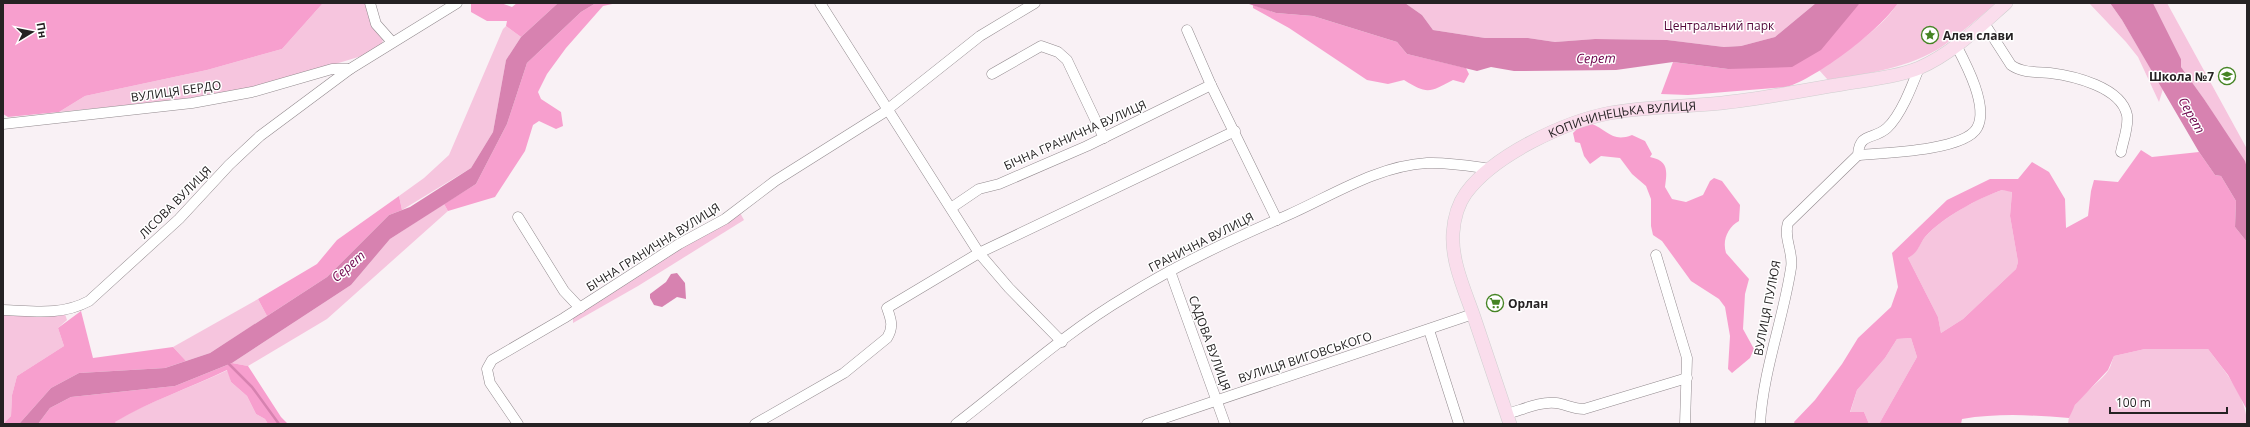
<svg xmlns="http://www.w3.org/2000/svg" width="2250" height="427" font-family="'Open Sans',sans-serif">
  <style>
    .green { fill: #f6c5de }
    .forest { fill: #f79fce; fill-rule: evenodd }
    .water { fill: #d782b0 }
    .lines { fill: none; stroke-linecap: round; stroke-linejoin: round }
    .stream { stroke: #d782b0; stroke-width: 2.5 }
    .minor-casing { stroke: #928a8e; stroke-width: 11 }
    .major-casing { stroke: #cfcecf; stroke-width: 14 }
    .minor { stroke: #fff; stroke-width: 10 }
    .major { stroke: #faddec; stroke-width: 13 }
    .labels { text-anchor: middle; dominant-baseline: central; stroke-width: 3; stroke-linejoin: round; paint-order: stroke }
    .park-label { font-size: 12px; fill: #530639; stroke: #fff }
    .poi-label { font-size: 12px; font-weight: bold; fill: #252223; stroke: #fff; text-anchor: start }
    .street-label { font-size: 12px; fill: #252223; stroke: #fff }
    .water-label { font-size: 13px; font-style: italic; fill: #6e044c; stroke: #fff }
  </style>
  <rect width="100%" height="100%" fill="#f9f1f5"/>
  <g class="green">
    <polygon points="323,3 369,3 383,39 382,44 365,55 259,87 198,98 59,112 85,96 207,70 282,49"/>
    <polygon points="1405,3 1816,3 1775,37 1741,46 1724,47 1667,40 1595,39 1555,42 1528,38 1485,38 1433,30 1422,15"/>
    <path d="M1898,3H1996C1979,18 1961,33 1943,46C1910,68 1866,74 1828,80L1819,70C1846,50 1879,32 1898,3Z"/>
    <polygon points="2089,3 2110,3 2122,20 2163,89 2159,102 2138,57 2126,42"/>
    <polygon points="2153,3 2167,3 2247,149 2247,168 2204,99 2181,67 2181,59"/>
    <polygon points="506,26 521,37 506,60 493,132 471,168 402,210 399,196 424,178 449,155 503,29"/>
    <path d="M2002,190L2012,191L2010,216L2018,262L2016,269L1963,319L1941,333L1938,317L1908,258C1917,253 1919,245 1925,237C1942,218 1978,198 2002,190Z"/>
    <polygon points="444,204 448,211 327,319 248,366 232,363 351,285 390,239"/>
    <polygon points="739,211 744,220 638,286 573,323 573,317"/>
    <polygon points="258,299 267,316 210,353 186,361 173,347"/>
    <polygon points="3,313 44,317 65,314 67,320 58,328 64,346 17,376 12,395 11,416 3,424"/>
    <polygon points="1911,338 1917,357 1879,424 1869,424 1864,412 1850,413 1857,390 1885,358 1897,339"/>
    <path d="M2145,349H2208C2224,370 2247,397 2247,424H2068C2070,400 2095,388 2108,371C2111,367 2112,360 2114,356Z"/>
    <path d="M228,370L231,382L247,396L256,414L265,419L268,424H116L114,422C150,401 190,388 228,370Z"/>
  </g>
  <g class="forest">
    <polygon points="3,3 323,3 282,49 207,70 85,96 59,112 8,117 3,114"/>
    <polygon points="471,3 501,3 512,7 517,3 558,3 521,37 506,26 507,21 487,21 471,12"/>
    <polygon points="596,3 617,3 603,6 566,48 547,74 538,92 541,99 561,112 563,126 556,129 539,121 533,125 525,151 495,197 448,211 444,204 476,184 507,124 527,63 581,12"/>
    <path d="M1860,3H1898C1879,31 1818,77 1787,87L1688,95L1661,94L1673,62L1728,69L1855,8Z"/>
    <path d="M1253,5L1276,13L1313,16L1397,42L1407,54L1466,68L1469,74L1464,83L1453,80C1429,93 1427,94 1404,80L1388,84L1367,80L1289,28L1253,8Z"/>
    <path d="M1590,123C1608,130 1612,143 1632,135L1645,141L1652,154L1650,157C1669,161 1667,171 1665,187L1672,199L1686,202L1703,195L1710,181L1714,178L1722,181L1740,205L1739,221C1728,227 1722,240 1726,253L1749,279L1745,294L1743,329L1754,349L1750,358L1732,373L1728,369L1730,336L1725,307L1719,299L1691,281L1662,241L1653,235L1651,226V199L1646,186L1632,174L1620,158L1601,156L1590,164L1584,156L1580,143L1575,142L1573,133L1581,125Z"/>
    <path d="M2141,150L2152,157L2199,152L2215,175L2221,176L2236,201L2235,227L2247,242V410L2228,375L2208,349H2145L2114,356L2108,370L2075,405L2069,418C2033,415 1998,413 1962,419L1961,424H1879L1917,357L1911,338L1897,339L1885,358L1857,390L1850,412H1864L1869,424H1795L1794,422L1815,400L1842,364L1858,338L1891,307L1898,287L1892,253L1947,200L1990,179H2018L2032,162L2049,172L2065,199L2066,228L2088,216L2091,191L2094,180L2118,182ZM2002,190L2012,192L2010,216L2018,262L2016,269L1963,319L1941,333L1938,317L1908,258C1918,253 1919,245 1925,237C1943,217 1977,199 2002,190Z"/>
    <polygon points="399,196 402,210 389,215 327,277 267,316 258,299 317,264 337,240"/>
    <polygon points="81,311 93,358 173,347 186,361 165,368 79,373 51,388 19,424 3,424 11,416 12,395 17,376 64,346 58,328"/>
    <path d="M232,363L248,366L281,417L288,424H268L265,419L256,414L247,396L231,382L227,370C190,388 150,401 115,422L116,424H38L50,408L71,397L175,386Z"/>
  </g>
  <g class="water">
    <polygon points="558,3 596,3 581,12 527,63 507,124 476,184 390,239 351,285 232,363 175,386 71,397 50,408 38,424 19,424 51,388 79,373 165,368 210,353 327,277 389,215 410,207 471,168 493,132 506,60 521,37"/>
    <polygon points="1246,3 1405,3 1422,15 1433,30 1485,38 1528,38 1555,42 1595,39 1667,40 1724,47 1741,46 1775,37 1816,3 1860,3 1821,50 1792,67 1728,69 1673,62 1616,70 1514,71 1491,67 1477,71 1407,54 1397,42 1313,16 1276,13"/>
    <polygon points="2110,3 2153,3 2181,59 2181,67 2204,99 2245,161 2247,168 2247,242 2235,227 2236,201 2221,176 2215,175 2199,152 2122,20"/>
    <polygon points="677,273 685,283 686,299 677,297 662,307 654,305 650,298 650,294 666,282 671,274"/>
  </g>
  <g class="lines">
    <polyline class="stream" points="227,362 252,387 279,424"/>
    <g class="minor-casing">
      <g id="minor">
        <polyline points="370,3 376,24 392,42"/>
        <polyline points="820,3 979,253 1009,288 1062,342"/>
        <path d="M1984,23L2011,65C2022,73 2037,72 2050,73C2074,76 2121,87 2127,115C2129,126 2123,141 2121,152"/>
        <polyline points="1187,30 1211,85 1277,220"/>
        <polyline points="992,74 1041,46 1058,52 1067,60 1104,138"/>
        <polyline points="3,124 192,103 252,92 332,69 350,69"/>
        <path d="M1858,155C1882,153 1964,151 1977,128C1989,107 1966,64 1956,45"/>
        <polyline points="951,208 979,189 999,184 1087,146 1211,85"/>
        <polyline points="518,217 564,291 580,308"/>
        <polyline points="1656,255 1687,358 1685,424"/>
        <polyline points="1170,271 1225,424"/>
        <path d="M3,310C33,311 61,316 89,301L179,219L229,165L260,136L350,69L457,3"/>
        <polyline points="1429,330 1459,424"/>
        <path d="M1507,414C1522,410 1540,401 1556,403C1565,404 1573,409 1584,409L1687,378"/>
        <polyline points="518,424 490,383 487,369 492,360 564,318 679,244 725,219 775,181 883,113 980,36 1035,3"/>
        <path d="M755,424L844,373L887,338C894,327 891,319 887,308L979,253L1235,131"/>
        <path d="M956,424C1012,381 1066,332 1127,296C1178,264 1233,239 1288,215C1333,195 1377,166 1427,163C1449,162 1470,166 1491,169"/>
        <polyline points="1147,424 1473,314"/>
        <path d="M1760,424C1763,371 1783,320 1791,268C1794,253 1783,238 1788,223L1858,155C1859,132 1874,140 1887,128C1901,115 1912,86 1919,68"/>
      </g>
    </g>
    <g class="major-casing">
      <g id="major">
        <path id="s1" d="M1510,424C1498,388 1486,353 1474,317C1465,291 1451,261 1453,233C1454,219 1458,204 1466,193C1494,155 1564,122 1610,113C1646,106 1685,107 1722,103C1761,99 1799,91 1837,85C1864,80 1894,78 1919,68C1952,54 1980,26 2006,3"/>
      </g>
    </g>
    <use href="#minor" class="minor"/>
    <use href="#major" class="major"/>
  </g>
  <defs>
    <g id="sight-ring" transform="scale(0.9)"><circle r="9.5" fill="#fff" stroke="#458424" stroke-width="1.5"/><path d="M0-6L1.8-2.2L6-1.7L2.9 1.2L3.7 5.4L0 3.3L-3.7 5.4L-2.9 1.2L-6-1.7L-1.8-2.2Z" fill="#458424"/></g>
    <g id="school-ring" transform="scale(0.9)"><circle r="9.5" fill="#fff" stroke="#458424" stroke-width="1.5"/><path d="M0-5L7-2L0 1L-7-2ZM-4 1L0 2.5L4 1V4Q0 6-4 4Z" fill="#458424"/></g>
    <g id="supermarket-ring" transform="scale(0.9)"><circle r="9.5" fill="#fff" stroke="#458424" stroke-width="1.5"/><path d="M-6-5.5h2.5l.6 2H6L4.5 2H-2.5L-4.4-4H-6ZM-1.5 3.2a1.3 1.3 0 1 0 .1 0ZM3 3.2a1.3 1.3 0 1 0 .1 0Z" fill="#458424"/></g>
  </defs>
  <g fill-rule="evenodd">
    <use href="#sight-ring" x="1930" y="35"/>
    <use href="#school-ring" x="2227" y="76"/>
    <use href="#supermarket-ring" x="1495" y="303"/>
  </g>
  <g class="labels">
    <g class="park-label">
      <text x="1719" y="25">Центральний парк</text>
    </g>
    <g class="poi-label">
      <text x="1943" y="35">Алея слави</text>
      <text x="2214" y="76" text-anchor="end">Школа №7</text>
      <text x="1508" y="303">Орлан</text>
    </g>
    <g class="street-label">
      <text transform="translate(176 91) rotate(-8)">ВУЛИЦЯ БЕРДО</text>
      <text stroke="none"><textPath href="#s1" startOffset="421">КОПИЧИНЕЦЬКА ВУЛИЦЯ</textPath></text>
      <text transform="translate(1075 135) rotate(-24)">БІЧНА ГРАНИЧНА ВУЛИЦЯ</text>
      <text transform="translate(175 202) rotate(-45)">ЛІСОВА ВУЛИЦЯ</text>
      <text transform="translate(1201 242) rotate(-27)">ГРАНИЧНА ВУЛИЦЯ</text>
      <text transform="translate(653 247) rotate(-32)">БІЧНА ГРАНИЧНА ВУЛИЦЯ</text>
      <text transform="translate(1767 308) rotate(-79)">ВУЛИЦЯ ПУЛЮЯ</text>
      <text transform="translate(1210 343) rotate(70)">САДОВА ВУЛИЦЯ</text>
      <text transform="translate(1305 357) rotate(-18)">ВУЛИЦЯ ВИГОВСЬКОГО</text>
    </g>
    <g class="water-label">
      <text transform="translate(1596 58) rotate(-1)">Серет</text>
      <text transform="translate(2192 115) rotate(60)">Серет</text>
      <text transform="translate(348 266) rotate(-41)">Серет</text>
    </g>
  </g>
  <rect width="2250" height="427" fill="none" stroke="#252223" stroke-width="8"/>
  <g transform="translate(32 32) rotate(80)" stroke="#ffffff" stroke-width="3" paint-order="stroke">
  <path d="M0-3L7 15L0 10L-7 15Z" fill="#252223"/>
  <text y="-6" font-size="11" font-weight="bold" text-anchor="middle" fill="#252223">Пн</text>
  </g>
  <path d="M2110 407v6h117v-6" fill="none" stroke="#252223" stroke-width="2"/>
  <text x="2116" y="407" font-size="12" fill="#252223" stroke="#ffffff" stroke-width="3" paint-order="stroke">100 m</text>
</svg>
